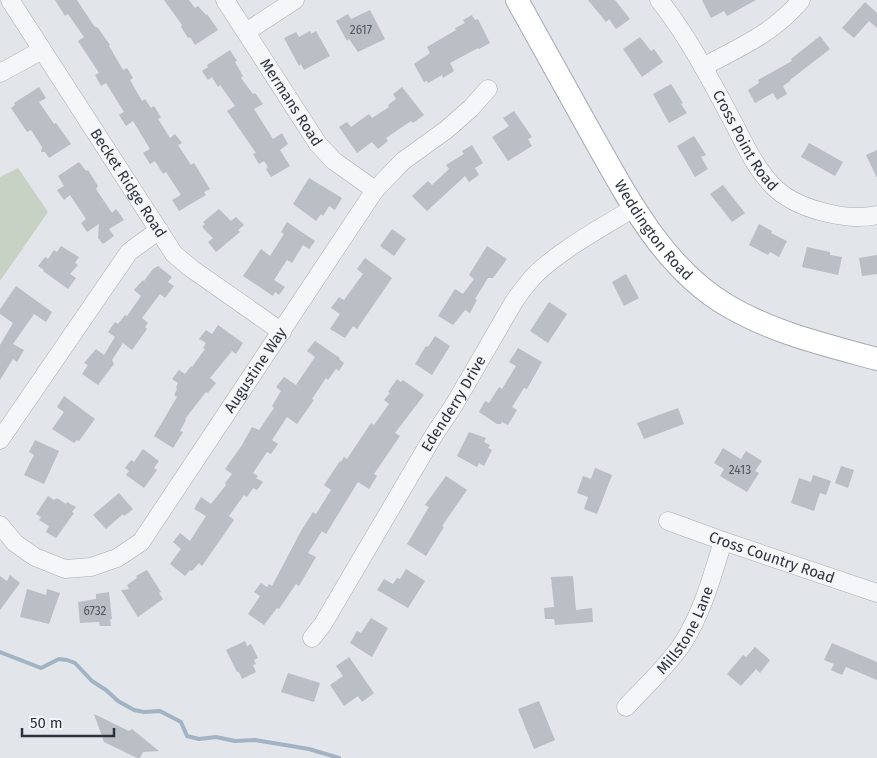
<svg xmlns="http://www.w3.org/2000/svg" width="877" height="758" font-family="'Fira Sans',sans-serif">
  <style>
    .green { fill: #c8d2c4 }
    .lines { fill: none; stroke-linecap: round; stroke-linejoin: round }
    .stream { stroke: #a1b3c5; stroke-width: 4 }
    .building { fill: #babec5 }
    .minor-casing { stroke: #a8acb3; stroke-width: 19 }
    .major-casing { stroke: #a3aab3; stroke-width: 24 }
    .minor { stroke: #f4f6f8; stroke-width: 18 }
    .major { stroke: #fff; stroke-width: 22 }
    .labels { text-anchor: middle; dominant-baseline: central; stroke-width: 4.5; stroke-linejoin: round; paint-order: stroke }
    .number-label { font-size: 12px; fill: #505660 }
    .street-label { font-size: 15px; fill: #2c333f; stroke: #f2f4f7 }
  </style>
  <rect width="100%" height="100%" fill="#e2e5e9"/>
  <polygon class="green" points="18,168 48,212 0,281 0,177"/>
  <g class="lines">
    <polyline class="stream" points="0,652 41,668 59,659 67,660 75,663 92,681 106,690 118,701 134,710 144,712 160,711 181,722 187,736 199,739 216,737 235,741 255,740 309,749 339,758"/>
  </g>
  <g class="building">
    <polygon points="55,0 77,0 94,26 98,28 110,45 109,46 123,70 127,68 133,78 130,80 142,101 145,99 151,108 154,106 161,117 158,119 170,138 175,134 182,143 178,145 191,165 194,163 210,189 204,192 206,195 179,211 172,200 181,195 166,172 163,174 155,161 150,164 143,153 150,149 133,121 126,126 119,115 124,112 106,83 101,86 95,75 99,73 78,41 84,37 68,14 65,16"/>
    <polygon points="164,0 189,0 195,8 198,6 206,15 207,14 218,30 195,45 190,37 188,38 181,27 182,25"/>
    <polygon points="588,0 615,0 630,19 616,29 609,19 606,22"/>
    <polygon points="702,0 756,0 727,16 724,11 711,18"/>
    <polygon points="865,2 877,13 877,28 869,21 854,38 842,28"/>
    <polygon points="370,10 385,39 358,52 349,39 347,41 336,21 348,14 351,19"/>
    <polygon points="472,15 475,20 478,19 490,43 479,49 478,48 450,63 454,71 443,78 442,75 428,83 427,81 424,82 414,64 430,53 427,47 456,30 455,28 465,23 463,20"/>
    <polygon points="310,31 311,34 316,31 330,56 304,70 301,64 299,66 284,38 296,32 299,37"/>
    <polygon points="820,36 830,49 790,80 790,81 783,86 787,94 777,100 773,93 755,103 748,90 759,83 758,80 792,61 791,59"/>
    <polygon points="640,37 651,51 654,49 663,62 642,77 623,49"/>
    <polygon points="230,50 237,61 235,62 243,76 241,78 253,94 255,93 263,104 254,109 273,139 282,133 288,144 280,150 290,166 271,177 266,169 268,167 264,161 259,164 253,154 256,153 227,111 235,106 220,85 218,87 212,77 208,80 202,71 208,67 207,65"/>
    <polygon points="671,84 683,103 681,104 687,113 669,123 653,94"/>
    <polygon points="39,87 46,98 39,102 54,124 56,123 71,144 49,158 45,152 41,152 42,147 31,130 27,132 11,108 15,105 14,103"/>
    <polygon points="402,87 424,115 413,123 411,121 386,138 388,141 378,149 372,142 357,153 339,127 347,122 351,127 369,114 372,118 389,107 388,105 396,99 393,94"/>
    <polygon points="514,111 532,137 528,139 532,146 508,161 492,137 509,126 503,118"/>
    <polygon points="694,136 706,155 701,157 708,169 695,177 677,146"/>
    <polygon points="809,143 843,162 835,176 801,157"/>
    <polygon points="472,145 483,163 475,168 479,175 469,182 465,176 427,211 412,196 428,181 432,185 449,169 446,165 464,154 462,151"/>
    <polygon points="877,150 877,178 866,155"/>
    <polygon points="79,162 86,171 88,170 98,186 96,189 112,213 116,209 124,220 109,229 114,236 103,244 98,238 99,224 87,232 81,223 86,219 70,195 64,200 57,190 64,186 58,176"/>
    <polygon points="309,178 342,198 335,210 329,206 323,216 321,214 316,221 293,204"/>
    <polygon points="723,185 745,213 732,222 710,194"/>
    <polygon points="219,209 231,221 236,217 244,225 238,230 240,232 216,252 208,242 213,238 202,227 205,224 203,222"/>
    <polygon points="287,222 315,241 309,249 303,245 292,263 287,260 274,280 285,287 279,295 275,292 273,296 243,276 261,249 270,256 284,234 281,232"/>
    <polygon points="759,224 772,231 771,233 787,241 779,257 770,252 768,255 749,245"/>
    <polygon points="392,229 406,239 394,256 380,246"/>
    <polygon points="61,246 79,257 75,263 78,265 70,274 76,278 68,289 43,271 44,270 38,266 45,257 48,259 54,250 57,252"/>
    <polygon points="487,246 507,259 493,278 488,278 475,299 477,300 470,313 465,310 453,325 438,316 455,289 463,294 474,279 469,275"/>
    <polygon points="807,247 830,252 830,255 842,257 838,275 802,267"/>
    <polygon points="877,255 877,274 862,276 859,258"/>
    <polygon points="365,258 392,278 357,329 353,326 345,338 330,329 340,314 331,308 339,297 344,300 363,274 357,269"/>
    <polygon points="158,266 172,277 168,282 174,286 165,298 160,294 142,318 148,323 145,327 147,329 132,350 123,343 112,360 114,364 98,385 82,374 88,365 84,363 96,349 104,355 115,337 108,332 115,322 118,324 125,315 127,316 141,296 134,290 143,280 144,281 153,269"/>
    <polygon points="626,274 639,298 624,306 612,282"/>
    <polygon points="16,286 52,312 46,322 34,314 13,344 24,350 17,362 13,359 0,380 0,345 13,323 0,314 0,309"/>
    <polygon points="549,302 567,314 548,343 530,331"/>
    <polygon points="218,325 243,343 236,354 232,351 210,378 216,383 208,393 206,392 185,419 186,420 180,431 183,432 173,448 154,436 177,397 174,395 177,389 176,387 178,383 172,379 179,370 185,374 191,366 192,367 205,349 203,348 206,343 199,339 206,330 212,334"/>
    <polygon points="435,336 450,346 432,375 415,364 426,346 428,347"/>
    <polygon points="315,341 340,358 339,359 344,363 339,371 336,369 328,380 326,378 312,399 314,400 297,424 287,417 272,440 278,444 271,454 267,452 253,473 258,476 256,478 263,482 257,490 253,488 247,497 244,495 229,516 234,520 202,566 199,563 192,571 190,570 185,576 170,564 181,549 173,542 180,533 190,541 206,516 194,509 201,497 211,504 226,485 225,483 232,474 225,469 242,445 252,427 259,430 274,408 272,406 281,391 276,387 284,377 296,385 315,357 307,351"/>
    <polygon points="518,348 542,362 527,389 524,388 512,407 517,410 508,425 502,422 501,424 497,424 479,412 485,401 489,403 499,387 502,389 516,366 509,362"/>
    <polygon points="397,379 401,382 403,380 424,395 395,433 400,436 374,474 377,476 369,489 358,482 326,534 322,531 308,553 316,557 299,586 296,584 279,609 277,608 264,625 248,614 260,596 254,592 261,583 267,587 269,584 272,586 301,531 313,512 316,514 331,490 324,485 340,461 341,462 344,457 347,459 371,423 374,425 389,404 384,400 390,393 388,392"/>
    <polygon points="64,396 95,419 79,441 77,440 74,443 52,429 64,412 57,407"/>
    <polygon points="678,408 684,424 644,439 637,423"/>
    <polygon points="469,432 486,438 484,442 490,445 488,448 492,450 484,466 479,463 477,467 457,456"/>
    <polygon points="35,440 59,451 44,484 24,475 34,455 29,452"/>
    <polygon points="723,448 741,459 746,451 762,461 755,471 759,473 747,492 720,476 724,469 714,463"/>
    <polygon points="143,449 159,461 154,468 157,470 144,488 126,475 129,471 125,468 131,460 134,462"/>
    <polygon points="841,466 854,470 848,488 835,483"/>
    <polygon points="595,468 612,475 597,514 584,509 588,497 577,493 583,476 591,479"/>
    <polygon points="813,475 831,481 826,495 820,493 814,511 791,503 799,478 811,482"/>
    <polygon points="446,476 467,490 442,526 444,527 426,556 407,544 429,507 425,505"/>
    <polygon points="119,493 133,509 124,516 123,514 106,529 93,515"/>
    <polygon points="48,496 54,500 57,498 66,504 67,502 76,507 72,512 74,513 56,538 46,532 49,526 39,520 41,517 36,514"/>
    <polygon points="406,569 425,581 408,608 377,590 384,579 393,584 397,578 400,579"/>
    <polygon points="147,570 161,592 159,593 163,599 138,617 121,590 129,589 127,585 137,578 136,576"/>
    <polygon points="10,575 20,583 0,610 0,576 7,581"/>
    <polygon points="573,576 576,610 592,608 593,622 555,625 554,619 545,619 544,608 554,607 551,577"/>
    <polygon points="27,589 46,595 47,589 60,593 49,624 20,617"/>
    <polygon points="109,592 112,619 110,619 111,626 100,626 99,622 80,623 78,602 96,599 96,594"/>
    <polygon points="371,618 388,628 372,657 350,643 357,631 361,633"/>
    <polygon points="245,641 247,646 251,644 258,658 254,660 256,664 253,665 256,672 242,679 239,672 237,672 226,650"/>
    <polygon points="832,643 877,662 877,680 846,667 842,675 831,670 834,664 824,660"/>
    <polygon points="755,647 770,660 760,673 756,669 741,686 727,674 743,655 746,657"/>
    <polygon points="349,657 374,693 362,702 358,696 344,706 330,685 343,676 336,666"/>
    <polygon points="288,673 320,683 314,702 281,692"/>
    <polygon points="539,701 555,740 534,749 518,709"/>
    <polygon points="94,714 129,731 132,729 159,751 143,752 140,758 137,758 104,742"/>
  </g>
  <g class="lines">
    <g class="minor-casing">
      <g id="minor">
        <path id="s1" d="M10,0L174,254L192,269L282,332"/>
        <path id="s2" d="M225,0L318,144L334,161L375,190"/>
        <path id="s3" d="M659,0C688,36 710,79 732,120C744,143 755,168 774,187C796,209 847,222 877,215"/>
        <polyline points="246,32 295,0"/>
        <path d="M703,67C740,47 774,33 801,0"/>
        <polyline points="0,73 42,50"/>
        <polyline points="0,440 129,252 159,230"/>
        <path id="s4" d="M668,521L723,541L877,593"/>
        <path id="s5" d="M0,525L15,543L35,557L65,569L91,567L117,558L141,542L375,190L403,161L446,130L471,108L488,89"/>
        <path id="s6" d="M312,638L323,624L434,435L454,405L512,305C518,295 525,286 533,277C558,251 603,227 635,207"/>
        <path id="s7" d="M626,707C645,687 665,668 681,646C702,614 712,577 723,541"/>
      </g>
    </g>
    <g class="major-casing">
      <g id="major">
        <path id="s8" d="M517,0C540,42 564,84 587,126C624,191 661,267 728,306C774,333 826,345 877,359"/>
      </g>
    </g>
    <use href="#minor" class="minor"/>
    <use href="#major" class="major"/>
  </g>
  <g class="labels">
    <g class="number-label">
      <text x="361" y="30">2617</text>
      <text x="740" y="470">2413</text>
      <text x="95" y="611">6732</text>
    </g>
    <g class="street-label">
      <text stroke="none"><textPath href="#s2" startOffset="122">Mermans Road</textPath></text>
      <text stroke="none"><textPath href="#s3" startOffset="165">Cross Point Road</textPath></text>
      <text stroke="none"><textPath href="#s1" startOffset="218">Becket Ridge Road</textPath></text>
      <text stroke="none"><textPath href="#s8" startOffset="268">Weddington Road</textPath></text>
      <text stroke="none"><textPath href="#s5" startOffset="369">Augustine Way</textPath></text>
      <text stroke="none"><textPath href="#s6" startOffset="274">Edenderry Drive</textPath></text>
      <text stroke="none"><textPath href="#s4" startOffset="110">Cross Country Road</textPath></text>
      <text stroke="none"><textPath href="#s7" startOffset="98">Millstone Lane</textPath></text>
    </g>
  </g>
  <path d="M22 728v8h92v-8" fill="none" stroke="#2c333f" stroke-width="2.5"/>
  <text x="30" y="728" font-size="15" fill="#2c333f" stroke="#f2f4f7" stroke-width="4" paint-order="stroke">50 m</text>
</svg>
